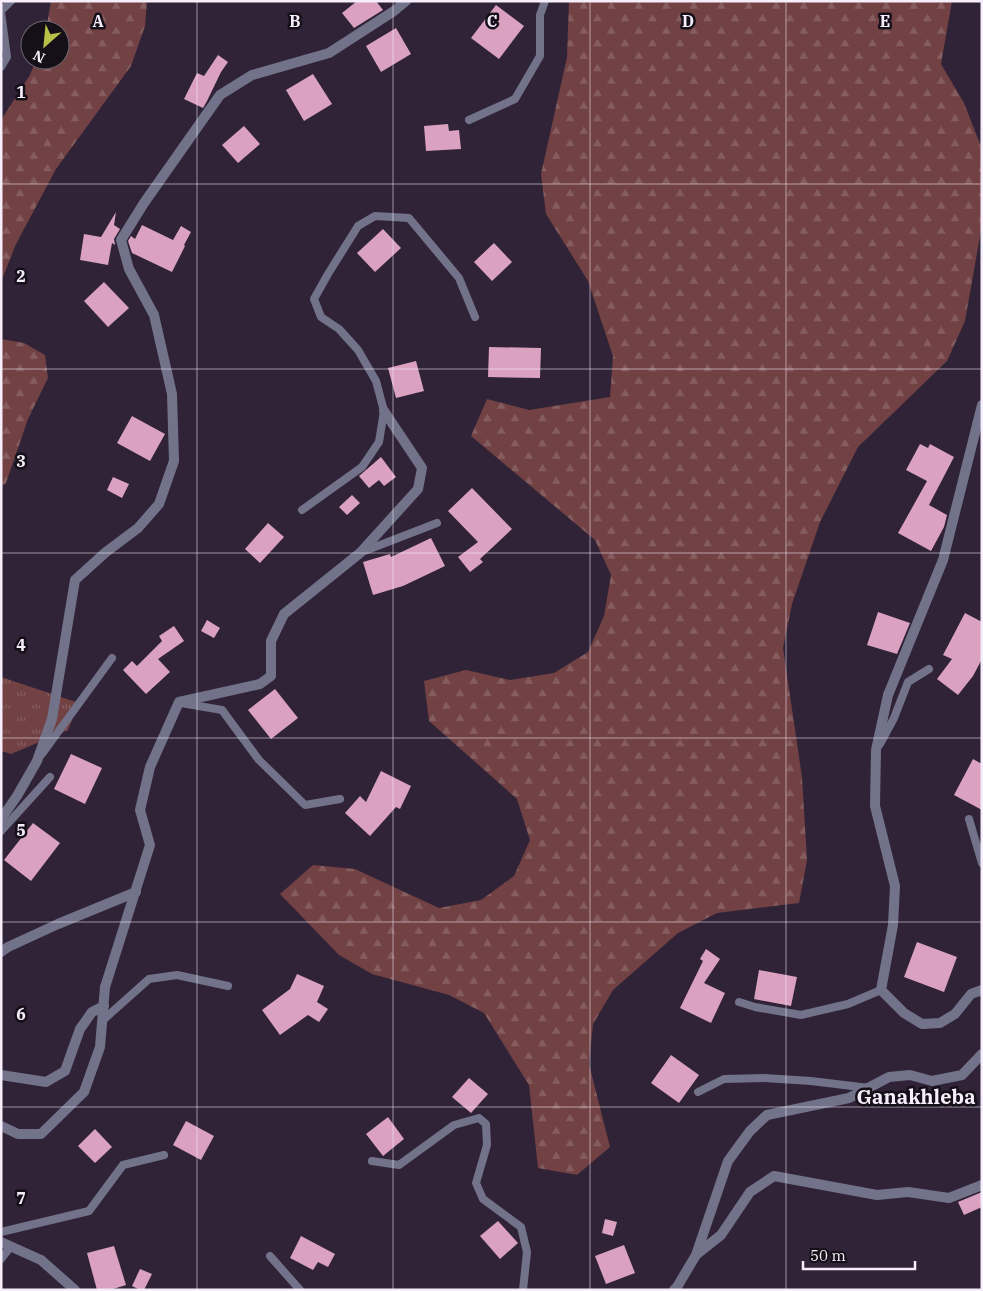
<svg xmlns="http://www.w3.org/2000/svg" width="983" height="1291" font-family="'IBM Plex Serif',serif">
  <style>
    .grass { fill: url(#grass-tufts) }
    .forest { fill: url(#forest-firs) }
    .building { fill: #daa2c0 }
    .lines { fill: none; stroke-linecap: round; stroke-linejoin: round }
    .service { stroke: #72738a; stroke-width: 8 }
    .minor { stroke: #72738a; stroke-width: 10 }
    .grid { fill: none; stroke: #f7eefc; stroke-width: 1; stroke-opacity: 0.55 }
    .labels { text-anchor: middle; dominant-baseline: central; stroke-width: 5; stroke-linejoin: round; paint-order: stroke }
    .quarter-label { font-size: 20px; font-weight: bold; fill: #f7eefc; stroke: #150f18 }
    .grid-label { font-size: 16px; text-anchor: middle; font-weight: bold; fill: #f7eefc; stroke: #150f18; stroke-width: 5; stroke-linejoin: round; paint-order: stroke }
  </style>
  <defs>
    <pattern id="grass-tufts" width="24" height="20" patternUnits="userSpaceOnUse" patternTransform="scale(1.25)"><rect width="24" height="20" fill="#714143"/><path d="M3 7l-1-3M5 7V3M7 7l1-3M15 17l-1-3M17 17v-4M19 17l1-3" fill="none" stroke="#865d5f"/></pattern>
    <pattern id="forest-firs" width="22" height="20" patternUnits="userSpaceOnUse" patternTransform="scale(1.25)"><rect width="22" height="20" fill="#714143"/><path d="M5 1l3.5 6h-7zM16 11l3.5 6h-7z" fill="#865d5f"/></pattern>
  </defs>
  <rect width="100%" height="100%" fill="#302337"/>
  <polygon class="grass" points="1,677 79,703 68,730 11,754 1,751"/>
  <g class="forest">
    <polygon points="51,1 147,1 145,26 131,66 56,169 16,244 1,282 1,120 30,75 36,60 60,60 60,30 46,30"/>
    <polygon points="569,1 952,1 941,64 964,103 982,149 982,225 965,321 947,361 858,447 820,522 792,604 783,648 802,777 807,860 799,903 717,913 678,933 613,990 593,1024 589,1064 610,1147 577,1175 538,1168 529,1085 484,1013 449,995 372,974 339,955 280,894 313,865 355,869 439,908 481,900 514,876 530,840 517,799 429,721 424,681 466,670 510,680 554,673 588,652 604,616 611,575 595,540 471,436 487,399 529,410 610,397 613,356 588,281 546,214 541,174 567,57"/>
    <polygon points="1,339 24,343 45,355 48,378 28,419 6,483 1,487"/>
  </g>
  <g class="building">
    <polygon points="357,1 376,1 383,10 354,28 342,13"/>
    <polygon points="496,5 524,26 499,59 471,38"/>
    <polygon points="396,28 411,54 381,72 366,46"/>
    <polygon points="218,55 228,62 221,72 207,101 203,108 184,99 197,73 204,76"/>
    <polygon points="313,74 332,104 304,121 286,90"/>
    <polygon points="448,124 449,131 459,130 461,149 426,151 424,126"/>
    <polygon points="244,126 260,144 238,163 222,145"/>
    <polygon points="116,212 114,225 120,229 114,239 115,245 112,243 108,265 80,260 84,234 101,237"/>
    <polygon points="142,225 173,240 181,226 191,232 184,245 185,246 172,272 132,253 128,241 131,236 135,239"/>
    <polygon points="383,229 401,248 375,272 357,253"/>
    <polygon points="494,243 512,262 492,281 474,262"/>
    <polygon points="104,282 129,308 108,327 84,301"/>
    <polygon points="489,347 541,348 540,378 488,377"/>
    <polygon points="416,361 424,391 396,398 388,368"/>
    <polygon points="132,416 165,434 150,461 117,443"/>
    <polygon points="920,444 928,448 930,444 954,457 929,505 947,515 944,527 931,551 898,533 927,481 906,470"/>
    <polygon points="381,457 396,477 384,486 379,480 369,488 359,476"/>
    <polygon points="113,477 129,484 122,498 107,490"/>
    <polygon points="472,488 512,529 480,559 483,562 470,572 458,557 478,542 448,511"/>
    <polygon points="352,495 360,503 347,515 339,507"/>
    <polygon points="268,523 284,537 260,563 245,549"/>
    <polygon points="431,538 445,566 403,586 373,595 363,562 390,554 391,557"/>
    <polygon points="878,612 910,623 897,654 867,645"/>
    <polygon points="965,613 982,622 982,659 973,676 958,695 937,679 952,659 943,655"/>
    <polygon points="207,620 220,628 214,638 201,631"/>
    <polygon points="174,626 184,641 158,659 170,672 146,694 123,670 132,661 137,666 162,641 159,636"/>
    <polygon points="275,689 298,718 271,739 248,710"/>
    <polygon points="71,754 102,768 85,804 54,789"/>
    <polygon points="973,759 982,764 982,810 954,795"/>
    <polygon points="381,771 411,786 400,809 396,807 370,836 345,813 360,796 366,802"/>
    <polygon points="33,823 60,843 31,881 4,860"/>
    <polygon points="917,942 957,957 944,992 904,977"/>
    <polygon points="706,949 720,959 704,983 725,993 711,1023 680,1008 703,961 700,959"/>
    <polygon points="759,970 797,977 791,1006 754,999"/>
    <polygon points="297,974 324,986 317,1002 328,1009 319,1022 308,1015 280,1035 262,1010 290,989"/>
    <polygon points="671,1055 699,1075 679,1103 651,1083"/>
    <polygon points="469,1078 488,1094 471,1113 452,1097"/>
    <polygon points="388,1117 404,1139 383,1156 366,1134"/>
    <polygon points="186,1121 214,1136 201,1160 173,1145"/>
    <polygon points="95,1129 112,1147 95,1163 78,1146"/>
    <polygon points="982,1192 982,1207 964,1215 958,1202"/>
    <polygon points="605,1219 617,1222 613,1236 602,1233"/>
    <polygon points="498,1221 518,1243 500,1259 480,1236"/>
    <polygon points="301,1236 335,1254 328,1267 318,1262 313,1270 290,1258"/>
    <polygon points="624,1245 635,1273 606,1284 595,1256"/>
    <polygon points="114,1246 126,1285 110,1290 97,1290 87,1253"/>
    <polygon points="140,1269 152,1274 144,1290 140,1290 132,1286"/>
  </g>
  <g class="lines">
    <g class="service">
      <polyline points="1,11 11,1"/>
      <polyline points="1,12 7,57 1,67"/>
      <polyline points="469,120 515,99 540,56 540,15 545,1"/>
      <polyline points="302,510 362,467 379,442 384,411 376,381 358,350 339,329 321,317 314,299 328,274 358,226 375,216 409,218 459,278 475,317"/>
      <polyline points="362,552 437,523"/>
      <polyline points="181,703 222,710 259,760 305,805 340,799"/>
      <polyline points="880,744 894,718 908,682 929,669"/>
      <polyline points="42,754 112,658"/>
      <polyline points="969,819 982,863"/>
      <polyline points="1,831 50,777"/>
      <polyline points="739,1002 755,1007 801,1015 848,1004 881,990"/>
      <polyline points="102,1021 149,979 177,975 228,986"/>
      <polyline points="698,1092 724,1079 764,1078 811,1081 869,1088"/>
      <polyline points="372,1161 399,1165 454,1125 479,1118 486,1124 487,1145 476,1183 483,1199 521,1227 527,1252 523,1290"/>
      <polyline points="1,1232 89,1211 123,1165 164,1155"/>
      <polyline points="270,1256 300,1290"/>
      <polyline points="1,1259 11,1246"/>
    </g>
    <g class="minor">
      <polyline points="982,405 943,560 888,695 876,750 875,806 895,886 893,925 881,990 904,1013 922,1024 940,1023 955,1014 971,994 982,990"/>
      <polyline points="1,819 17,796 37,761 52,719 75,580 106,552 138,528 159,504 174,461 172,394 154,315 129,269 121,240 144,203 220,95 252,75 329,53 394,11 406,1"/>
      <polyline points="1,952 8,947 58,924 136,892"/>
      <polyline points="1,1075 46,1082 65,1071 80,1029 92,1012 104,1006"/>
      <polyline points="1,1126 18,1134 41,1134 84,1092 100,1047 105,987 150,845 140,810 150,767 179,702 260,684 271,676 271,641 284,614 360,553 418,489 422,468 384,411"/>
      <polyline points="1,1242 41,1260 75,1290"/>
      <polyline points="697,1254 721,1235 750,1192 774,1176 877,1195 908,1192 949,1198 982,1185"/>
      <polyline points="674,1290 677,1287 696,1255 728,1161 750,1131 767,1115 849,1098 889,1077 910,1075 932,1081 962,1075 982,1054"/>
    </g>
  </g>
  <path class="grid" d="M197,1V1290M393,1V1290M590,1V1290M786,1V1290M1,184H982M1,369H982M1,553H982M1,738H982M1,922H982M1,1107H982"/>
  <g class="labels">
    <g class="quarter-label">
      <text x="916" y="1096">Ganakhleba</text>
    </g>
  </g>
  <g class="grid-label">
    <text x="98" y="27">A</text>
    <text x="295" y="27">B</text>
    <text x="492" y="27">C</text>
    <text x="688" y="27">D</text>
    <text x="885" y="27">E</text>
    <text x="21" y="98">1</text>
    <text x="21" y="282">2</text>
    <text x="21" y="467">3</text>
    <text x="21" y="651">4</text>
    <text x="21" y="836">5</text>
    <text x="21" y="1020">6</text>
    <text x="21" y="1204">7</text>
  </g>
  <rect width="983" height="1291" fill="none" stroke="#f7eefc" stroke-width="5"/>
  <g transform="translate(45 45) rotate(207)"><circle r="24" fill="#150f18" stroke="#6f6873"/>
  <path d="M0-4L9 19L0 12L-9 19Z" fill="#b8c147"/>
  <text y="-8" font-size="14" font-weight="bold" text-anchor="middle" fill="#f7eefc">N</text>
  </g>
  <path d="M803 1261v8h112v-8" fill="none" stroke="#f7eefc" stroke-width="2.5"/>
  <text x="810" y="1261" font-size="15" fill="#f7eefc" stroke="#150f18" stroke-width="4" paint-order="stroke">50 m</text>
</svg>
